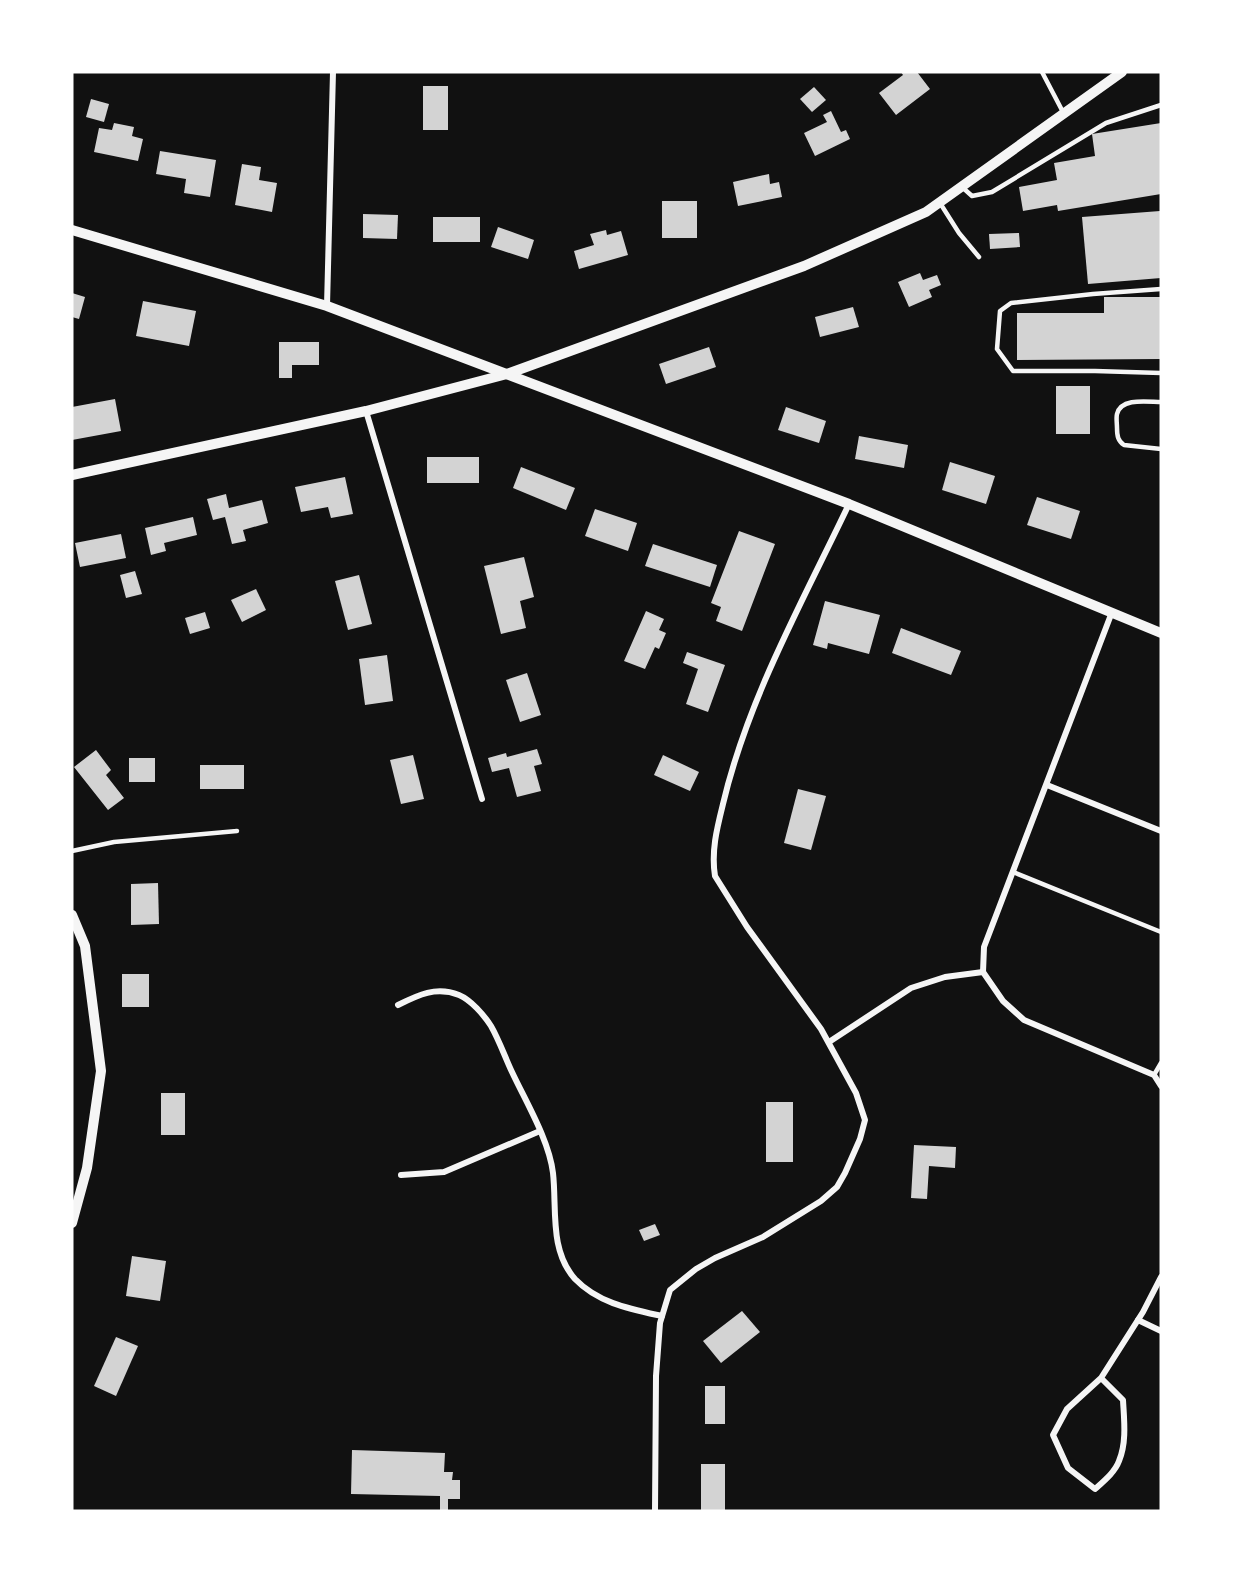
<svg xmlns="http://www.w3.org/2000/svg" width="1233" height="1583" font-family="'Varela Round',sans-serif">
  <style>
    .building { fill: #d3d3d3 }
    .lines { fill: none; stroke-linecap: round; stroke-linejoin: round }
    .service { stroke: #f5f5f5; stroke-width: 4.5 }
    .minor { stroke: #f5f5f5; stroke-width: 6 }
    .tertiary { stroke: #f5f5f5; stroke-width: 10 }
  </style>
  <rect width="100%" height="100%" fill="#111"/>
  <g class="building">
    <polygon points="901,72 917,72 930,89 896,115 879,93 903,75"/>
    <rect x="423" y="86" width="25" height="44"/>
    <polygon points="814,87 826,100 812,112 800,99"/>
    <polygon points="91,99 109,104 104,122 86,117"/>
    <polygon points="831,111 841,132 846,130 850,139 815,156 804,133 827,122 823,115"/>
    <polygon points="114,123 134,127 132,136 143,139 138,161 94,152 99,128 112,130"/>
    <polygon points="1161,123 1161,194 1058,211 1057,205 1023,211 1019,187 1057,180 1054,163 1095,156 1092,134"/>
    <polygon points="160,151 216,160 210,197 184,193 186,179 156,174"/>
    <polygon points="242,164 261,167 259,180 277,183 272,212 235,205"/>
    <polygon points="769,174 770,184 779,182 782,197 738,206 733,182"/>
    <rect x="662" y="201" width="35" height="37"/>
    <polygon points="1160,211 1161,278 1088,284 1082,217"/>
    <polygon points="363,214 398,215 397,239 363,238"/>
    <rect x="433" y="217" width="47" height="25"/>
    <polygon points="498,227 534,240 528,259 491,247"/>
    <polygon points="606,230 607,235 621,231 628,255 579,269 574,251 594,245 590,234"/>
    <polygon points="1019,233 1020,247 990,249 989,234"/>
    <polygon points="920,273 923,280 937,275 941,285 929,290 932,297 909,307 898,282"/>
    <polygon points="72,293 85,297 79,319 72,317"/>
    <polygon points="1104,297 1161,297 1161,359 1017,360 1017,313 1104,313"/>
    <polygon points="143,301 196,311 189,346 136,336"/>
    <polygon points="853,307 859,327 820,337 815,317"/>
    <polygon points="279,342 319,342 319,365 292,365 292,378 279,378"/>
    <polygon points="709,347 716,367 666,384 659,364"/>
    <rect x="1056" y="386" width="34" height="48"/>
    <polygon points="115,399 121,431 72,440 72,407"/>
    <polygon points="786,407 826,421 819,443 778,430"/>
    <polygon points="859,436 908,445 904,468 855,459"/>
    <rect x="427" y="457" width="52" height="26"/>
    <polygon points="950,462 995,476 986,504 942,490"/>
    <polygon points="521,467 575,488 566,510 513,488"/>
    <polygon points="345,477 353,514 331,518 328,507 301,512 295,487"/>
    <polygon points="226,494 229,508 262,500 268,523 243,530 246,541 232,544 225,517 213,520 207,499"/>
    <polygon points="1037,497 1080,511 1071,539 1027,525"/>
    <polygon points="595,509 637,523 628,551 585,536"/>
    <polygon points="193,517 197,535 164,543 166,551 151,555 145,528"/>
    <polygon points="739,531 775,544 742,631 716,621 721,607 711,603"/>
    <polygon points="121,534 126,558 80,567 75,543"/>
    <polygon points="653,544 717,565 710,587 645,566"/>
    <polygon points="524,557 534,597 520,601 526,628 501,634 484,566"/>
    <polygon points="135,571 142,594 126,598 120,575"/>
    <polygon points="359,575 372,624 348,630 335,581"/>
    <polygon points="256,589 266,610 242,622 231,600"/>
    <polygon points="825,601 880,615 869,654 828,643 827,649 813,645"/>
    <polygon points="646,611 664,619 659,630 666,633 659,649 655,647 645,669 624,661"/>
    <polygon points="205,612 210,628 190,634 185,618"/>
    <polygon points="901,628 961,651 951,675 892,653"/>
    <polygon points="687,652 725,665 708,712 686,704 698,669 683,663"/>
    <polygon points="387,655 393,701 365,705 359,659"/>
    <polygon points="527,673 541,715 520,722 506,680"/>
    <polygon points="537,749 542,764 534,766 541,791 517,797 509,768 492,772 488,758 506,753 507,757"/>
    <polygon points="96,750 111,770 106,775 124,798 108,810 74,767"/>
    <polygon points="413,755 424,799 401,804 390,760"/>
    <polygon points="663,755 699,772 690,791 654,775"/>
    <rect x="129" y="758" width="26" height="24"/>
    <rect x="200" y="765" width="44" height="24"/>
    <polygon points="798,789 826,796 811,850 784,843"/>
    <polygon points="158,883 159,924 131,925 131,884"/>
    <rect x="122" y="974" width="27" height="33"/>
    <rect x="161" y="1093" width="24" height="42"/>
    <rect x="766" y="1102" width="27" height="60"/>
    <polygon points="914,1145 956,1147 955,1168 929,1166 927,1199 911,1198"/>
    <polygon points="655,1224 660,1235 644,1241 639,1230"/>
    <polygon points="132,1256 166,1261 160,1301 126,1296"/>
    <polygon points="742,1311 760,1332 721,1363 703,1341"/>
    <polygon points="116,1337 138,1346 116,1396 94,1386"/>
    <rect x="705" y="1386" width="20" height="38"/>
    <polygon points="352,1450 445,1453 444,1472 453,1472 452,1480 460,1480 460,1499 448,1499 448,1511 440,1511 440,1496 351,1494"/>
    <rect x="701" y="1464" width="24" height="47"/>
  </g>
  <g class="lines">
    <g class="service">
      <polyline points="1042,72 1064,114"/>
      <polyline points="962,187 972,196 992,192 1106,123 1161,105"/>
      <polyline points="940,203 959,233 979,257"/>
      <polyline points="1161,289 1093,294 1011,303 1000,311 997,349 1013,371 1095,371 1161,373"/>
      <path d="M1161,402C1149,402 1121,397 1117,414C1116,418 1117,424 1117,428C1117,436 1118,441 1124,445L1161,449"/>
      <polyline points="72,851 114,842 237,831"/>
      <polyline points="1013,872 1161,932"/>
      <polyline points="1154,1075 1161,1063"/>
    </g>
    <g class="minor">
      <polyline points="327,306 333,72"/>
      <polyline points="366,411 482,799"/>
      <polyline points="1047,785 1161,831"/>
      <polyline points="983,972 984,947 1112,612"/>
      <polyline points="983,972 1003,1001 1024,1020 1154,1075 1161,1086"/>
      <path d="M398,1005C418,995 436,986 459,995C471,1000 484,1015 491,1026C499,1040 505,1057 512,1072C526,1102 549,1140 553,1173C557,1208 549,1250 575,1279C598,1303 630,1309 662,1316"/>
      <polyline points="829,1042 911,988 945,977 983,972"/>
      <polyline points="401,1175 444,1172 540,1131"/>
      <polyline points="1138,1320 1161,1331"/>
      <path d="M1101,1378L1123,1400C1124,1419 1127,1442 1119,1461C1115,1472 1104,1481 1095,1489L1068,1468L1053,1435L1067,1409L1101,1378L1143,1312L1161,1277"/>
      <path d="M655,1511L656,1376L660,1323L670,1290L696,1269L715,1258L763,1237L821,1201L837,1187L845,1173L860,1139L865,1120L856,1093L821,1029L747,927L715,876C711,851 717,828 723,804C748,698 803,601 849,504"/>
    </g>
    <g class="tertiary">
      <polyline points="72,230 327,306 849,504 1161,633"/>
      <polyline points="72,475 366,411 507,374 804,266 926,212 1122,72"/>
      <polyline points="72,915 85,946 101,1071 87,1168 72,1223"/>
    </g>
  </g>
  <rect width="1233" height="1583" fill="none" stroke="#ffffff" stroke-width="147"/>
</svg>
